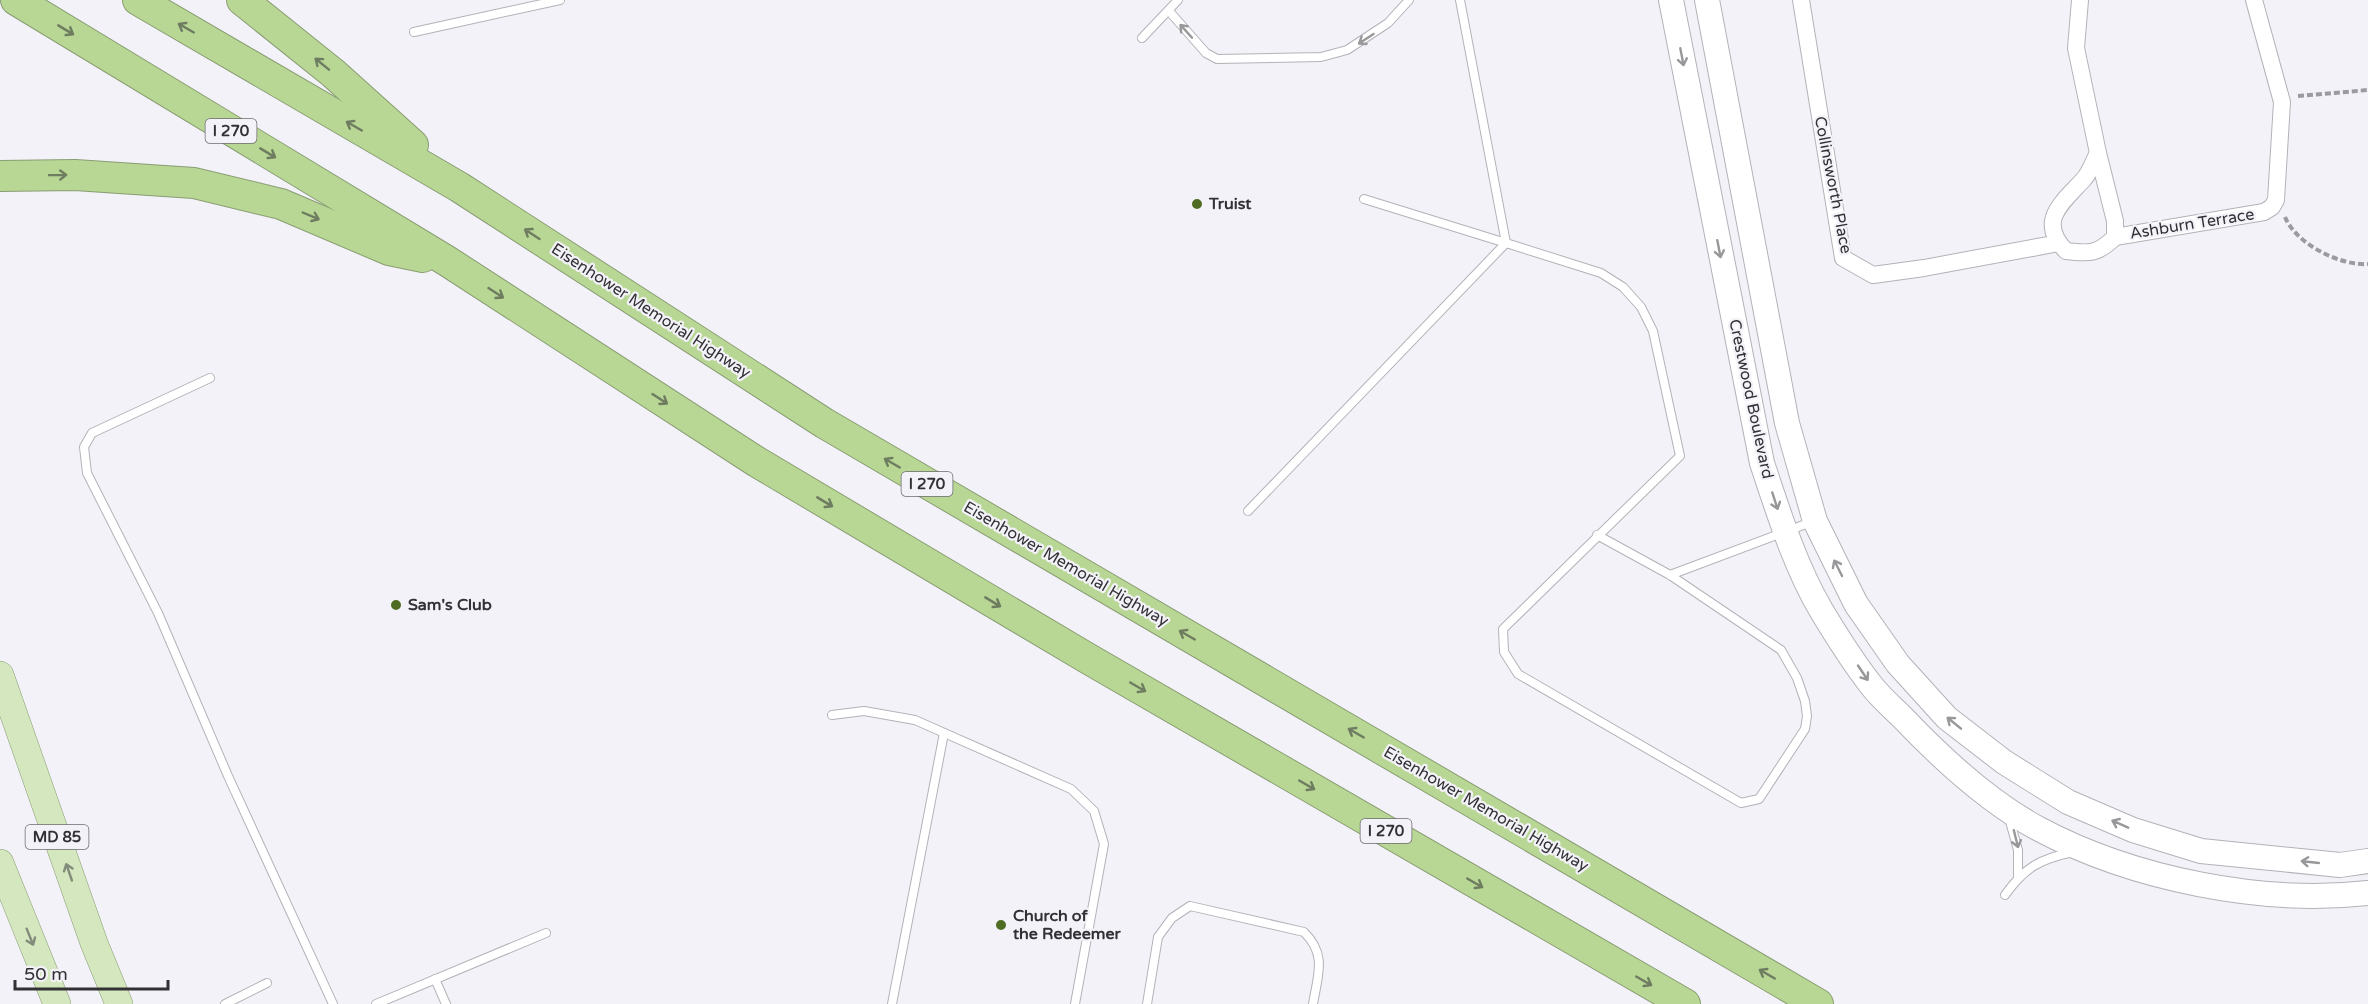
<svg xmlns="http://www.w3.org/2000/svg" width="2368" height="1004" font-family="'Varela Round',sans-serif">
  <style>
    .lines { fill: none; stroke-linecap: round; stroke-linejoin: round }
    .lane-casing { stroke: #b4b2b8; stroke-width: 10 }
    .street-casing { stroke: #b4b2b8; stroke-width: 18 }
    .secondary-casing { stroke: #b4b2b8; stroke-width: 26 }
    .primary-casing { stroke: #899d73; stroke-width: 28 }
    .highway-casing { stroke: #899d73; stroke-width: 32 }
    .path { stroke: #9b9a9f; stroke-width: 4; stroke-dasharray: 6 3; stroke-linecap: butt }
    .lane { stroke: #fff; stroke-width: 8 }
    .street { stroke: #fff; stroke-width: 16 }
    .secondary { stroke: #fff; stroke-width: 24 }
    .primary { stroke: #d4e7bf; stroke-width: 27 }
    .highway { stroke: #b8d795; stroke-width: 30 }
    .oneway { stroke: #6e7c60 }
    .oneway2 { stroke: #98989a }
    .oneway3 { stroke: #838c7a }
    .poi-dot { fill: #4e6c22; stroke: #f4f2f9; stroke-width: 2 }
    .labels { text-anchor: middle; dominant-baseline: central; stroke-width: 4.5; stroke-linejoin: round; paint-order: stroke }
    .shield { fill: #f4f2f9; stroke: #6c6b6f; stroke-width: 1.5 }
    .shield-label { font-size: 15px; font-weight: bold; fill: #323134 }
    .street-label { font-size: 16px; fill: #323134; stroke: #f4f2f9 }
    .poi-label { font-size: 16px; font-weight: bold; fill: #323134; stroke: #f4f2f9; text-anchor: start }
  </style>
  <rect width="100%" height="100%" fill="#f4f2f9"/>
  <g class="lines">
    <g class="lane-casing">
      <g id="lane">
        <polyline points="1460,0 1506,243 1601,273 1623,287 1641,307 1653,331 1680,456 1503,629 1504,652 1518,674 1741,803 1759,799 1805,729 1807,716 1805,701 1797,678 1781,650 1670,575 1597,535"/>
        <polyline points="1169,11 1206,53 1217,59 1321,57 1347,50 1388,23 1409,0"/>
        <polyline points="414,32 560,0"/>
        <polyline points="1142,38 1178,0"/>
        <polyline points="210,378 92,433 84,447 87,473 158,613 228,776 333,1004"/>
        <polyline points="1248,511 1506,243 1364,199"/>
        <polyline points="1670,575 1814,521"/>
        <polyline points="832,715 864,711 915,720 1071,789 1094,811 1104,844 1075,1004"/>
        <polyline points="2009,818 2018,850 2018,876"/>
        <path d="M2005,895C2025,867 2040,859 2073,852"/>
        <polyline points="435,979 446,1004"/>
        <polyline points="225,1004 267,983"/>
        <polyline points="376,1004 546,933"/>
        <polyline points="892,1004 944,733"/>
        <path d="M1147,1004L1158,937L1172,918L1190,906L1304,932C1327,955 1318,974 1313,1004"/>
      </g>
    </g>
    <g class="street-casing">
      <g id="street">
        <polyline points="1801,0 1843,258 1873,275 1924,268 2059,243"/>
        <polyline points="2080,0 2076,48 2098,153"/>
        <path d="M2098,153L2115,221V237C2098,254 2090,254 2066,251C2036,221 2063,202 2084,179C2090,172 2093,162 2098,153Z"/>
        <polyline points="2115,237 2264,212 2272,207 2276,200 2282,102 2254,0"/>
      </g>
    </g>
    <g class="secondary-casing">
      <g id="secondary">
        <path d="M1671,0L1762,463C1778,511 1795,566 1821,610C1836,635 1853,662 1871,685C1880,697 1892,707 1903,718C1942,759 1988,802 2039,829C2133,879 2263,905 2368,893"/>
        <polyline points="1707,0 1787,423 1815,521 1856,604 1898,664 1947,718 2004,762 2068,802 2133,830 2201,851 2340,865 2368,861"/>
      </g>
    </g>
    <g class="primary-casing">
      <g id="primary">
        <polyline points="0,675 94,943 119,1004"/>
        <polyline points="0,863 57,1004"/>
      </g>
    </g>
    <g class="highway-casing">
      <g id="highway">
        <polyline points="16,0 447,261 757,462 1087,658 1685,1004"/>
        <polyline points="138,0 459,187 824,423 1818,1004"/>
        <polyline points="242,0 333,73 413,145"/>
        <polyline points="0,176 75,175 194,183 281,204 389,250 423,257"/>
      </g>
    </g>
    <g class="path">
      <polyline points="2298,96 2368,90"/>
      <path d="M2285,217C2296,244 2340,266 2368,264"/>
    </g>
    <use href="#lane" class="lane"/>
    <use href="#street" class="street"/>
    <use href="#secondary" class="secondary"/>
    <use href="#primary" class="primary"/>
    <use href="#highway" class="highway"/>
  </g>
  <defs><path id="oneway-shaft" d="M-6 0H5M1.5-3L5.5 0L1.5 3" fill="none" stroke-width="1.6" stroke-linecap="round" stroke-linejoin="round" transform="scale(1.5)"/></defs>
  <g class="oneway">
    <use href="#oneway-shaft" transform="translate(186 28) rotate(-150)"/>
    <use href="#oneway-shaft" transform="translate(66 30) rotate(31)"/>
    <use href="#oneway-shaft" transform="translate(322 64) rotate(-141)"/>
    <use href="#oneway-shaft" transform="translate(354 126) rotate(-150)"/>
    <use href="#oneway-shaft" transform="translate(268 153) rotate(31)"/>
    <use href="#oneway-shaft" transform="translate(58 175) rotate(-1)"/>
    <use href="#oneway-shaft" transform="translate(311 216) rotate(23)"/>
    <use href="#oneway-shaft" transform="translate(532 234) rotate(-147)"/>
    <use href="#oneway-shaft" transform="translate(496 293) rotate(33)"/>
    <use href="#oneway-shaft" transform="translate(660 399) rotate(33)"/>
    <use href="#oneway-shaft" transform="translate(892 463) rotate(-150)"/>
    <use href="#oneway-shaft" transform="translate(825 502) rotate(31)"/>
    <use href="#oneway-shaft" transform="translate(993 602) rotate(31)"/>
    <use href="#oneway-shaft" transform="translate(1187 635) rotate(-150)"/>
    <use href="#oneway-shaft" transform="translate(1138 687) rotate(30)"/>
    <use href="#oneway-shaft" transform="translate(1356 733) rotate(-150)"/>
    <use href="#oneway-shaft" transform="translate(1307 785) rotate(30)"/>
    <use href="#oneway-shaft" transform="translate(1475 883) rotate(30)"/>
    <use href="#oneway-shaft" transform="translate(1767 974) rotate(-150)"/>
    <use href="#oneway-shaft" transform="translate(1644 981) rotate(30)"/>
  </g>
  <g class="oneway2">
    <use href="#oneway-shaft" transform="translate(1186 31) rotate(-132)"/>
    <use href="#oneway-shaft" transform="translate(1366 39) rotate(147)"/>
    <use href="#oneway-shaft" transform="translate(1682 57) rotate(79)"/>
    <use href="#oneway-shaft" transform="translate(1719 249) rotate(79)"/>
    <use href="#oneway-shaft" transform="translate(1775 501) rotate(72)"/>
    <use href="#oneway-shaft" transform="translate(1838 568) rotate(-117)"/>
    <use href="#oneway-shaft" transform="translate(1863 673) rotate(56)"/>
    <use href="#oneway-shaft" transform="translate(1954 723) rotate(-141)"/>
    <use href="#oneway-shaft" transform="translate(2120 824) rotate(-156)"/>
    <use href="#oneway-shaft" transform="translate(2016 839) rotate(76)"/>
    <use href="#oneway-shaft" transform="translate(2310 862) rotate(-174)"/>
  </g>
  <g class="oneway3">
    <use href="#oneway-shaft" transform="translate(69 872) rotate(-109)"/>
    <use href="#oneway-shaft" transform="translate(30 937) rotate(68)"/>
  </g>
  <g class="poi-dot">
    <circle cx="1197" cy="204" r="6"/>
    <circle cx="396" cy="605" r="6"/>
    <circle cx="1001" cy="925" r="6"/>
  </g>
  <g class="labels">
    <g class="shield">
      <rect x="205.5" y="119" width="51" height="24" rx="4.5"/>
      <rect x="901.5" y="472" width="51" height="24" rx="4.5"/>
      <rect x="1360.5" y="819" width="51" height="24" rx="4.5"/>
      <rect x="25.5" y="825" width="63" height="24" rx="4.5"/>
    </g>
    <g class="shield-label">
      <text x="231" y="131">I 270</text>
      <text x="927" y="484">I 270</text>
      <text x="1386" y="831">I 270</text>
      <text x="57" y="837">MD 85</text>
    </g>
    <g class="street-label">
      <text transform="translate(1833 185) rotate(79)">Collinsworth Place</text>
      <text transform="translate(2192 224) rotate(-9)">Ashburn Terrace</text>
      <text transform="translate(651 311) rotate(33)">Eisenhower Memorial Highway</text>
      <text transform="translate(1751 399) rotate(78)">Crestwood Boulevard</text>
      <text transform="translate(1066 564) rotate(30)">Eisenhower Memorial Highway</text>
      <text transform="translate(1486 809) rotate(30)">Eisenhower Memorial Highway</text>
    </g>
    <g class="poi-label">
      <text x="1209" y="204">Truist</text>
      <text x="408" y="605">Sam's Club</text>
      <text x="1013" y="916">Church of<tspan x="1013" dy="18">the Redeemer</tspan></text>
    </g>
  </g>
  <path d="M15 980v9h153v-9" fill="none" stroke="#323134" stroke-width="3"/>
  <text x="24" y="980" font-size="18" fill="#323134" stroke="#f4f2f9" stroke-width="4.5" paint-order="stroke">50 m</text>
</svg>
